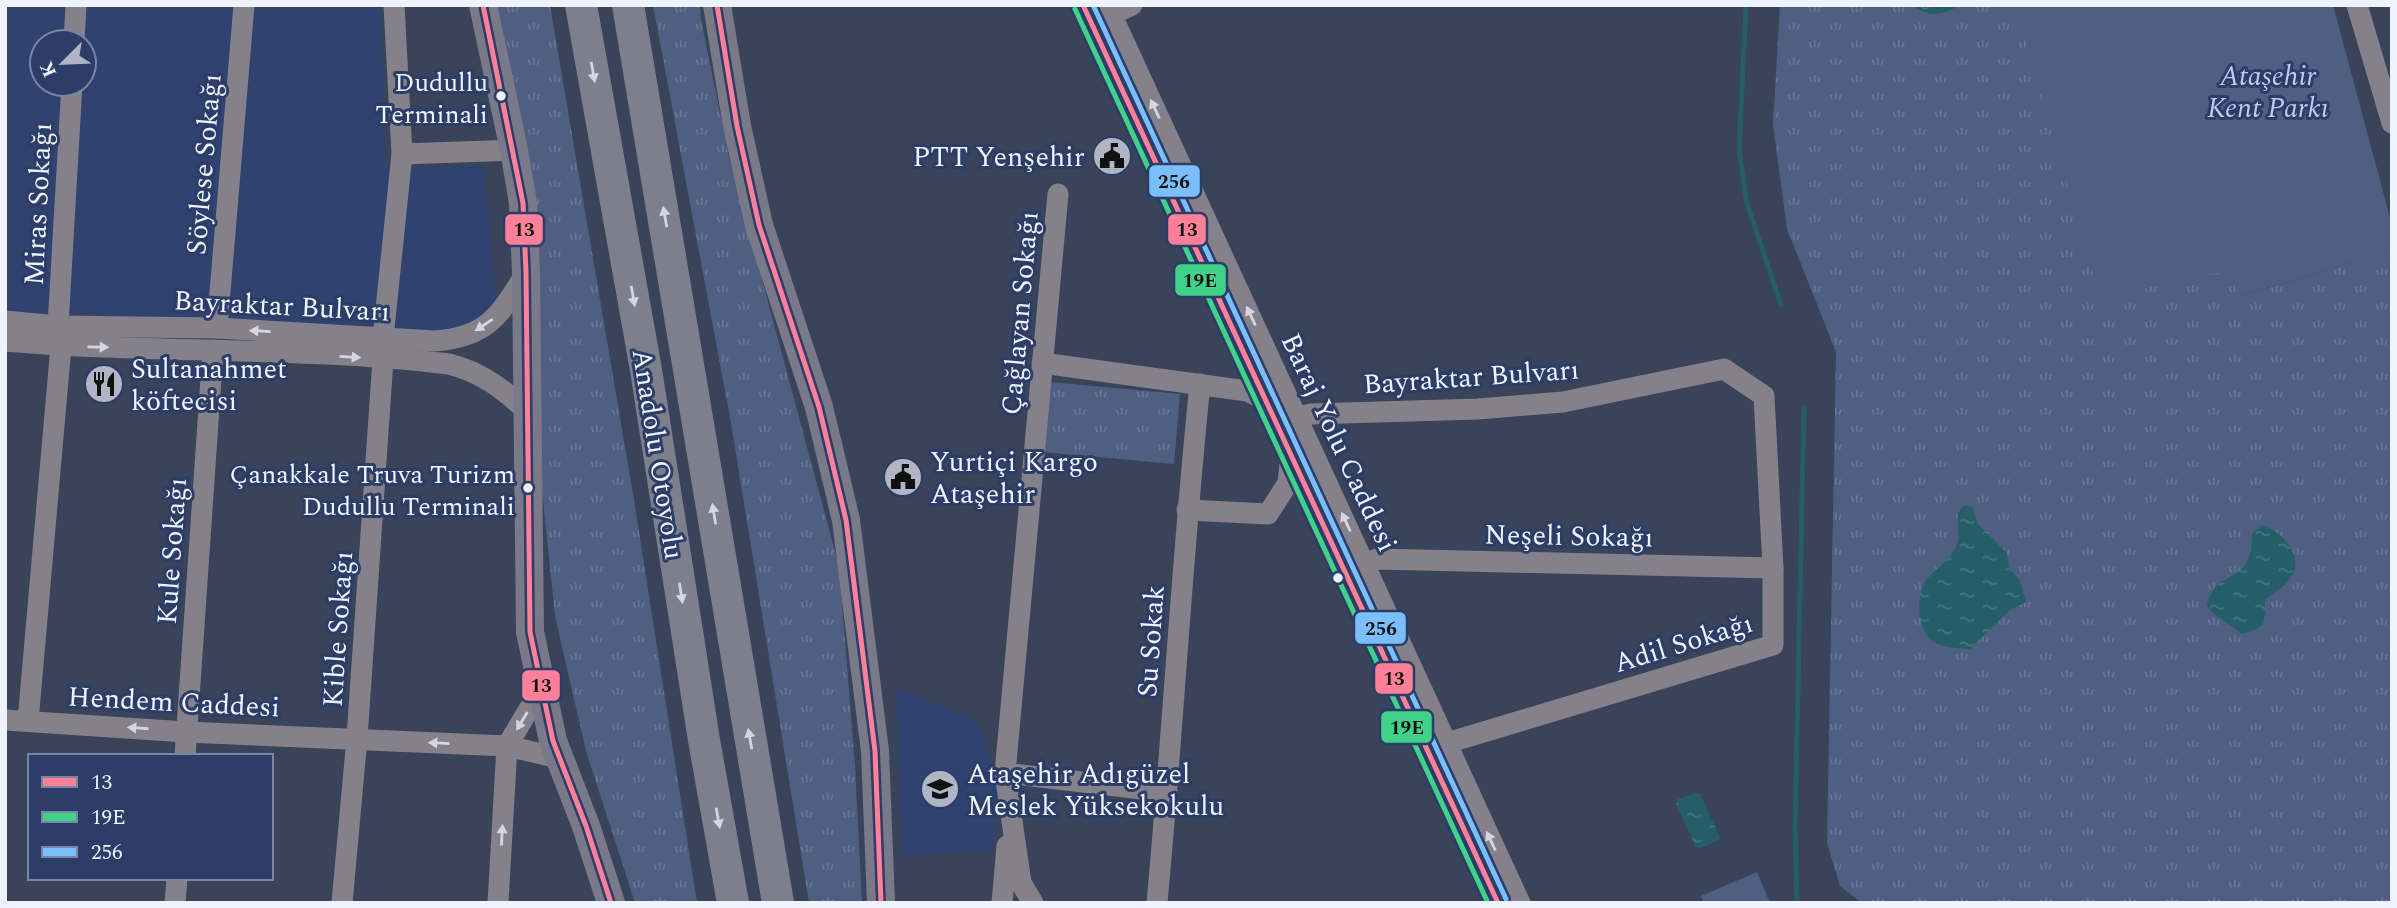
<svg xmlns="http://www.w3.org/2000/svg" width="2397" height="908" font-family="Spectral,serif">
	<defs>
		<pattern id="grass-tufts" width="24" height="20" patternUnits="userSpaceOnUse" patternTransform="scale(1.75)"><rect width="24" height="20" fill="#4f5f82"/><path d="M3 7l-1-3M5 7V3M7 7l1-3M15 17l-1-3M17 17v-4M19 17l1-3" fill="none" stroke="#697695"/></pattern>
		<pattern id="water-ripples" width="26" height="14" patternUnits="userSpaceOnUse" patternTransform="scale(1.75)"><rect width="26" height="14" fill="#265e68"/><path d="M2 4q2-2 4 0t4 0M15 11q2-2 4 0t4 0" fill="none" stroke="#46767f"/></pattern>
	</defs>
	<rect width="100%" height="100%" fill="#39435a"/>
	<g fill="#304270" fill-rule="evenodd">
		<path d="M5,5H381L385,167L483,166L497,301L475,320L442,332L5,311ZM42,42H84V84H42Z"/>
		<path d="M896,688L978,722L998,785L993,850L902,856Z"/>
	</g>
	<g fill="url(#grass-tufts)">
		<path d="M492,5H550L634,500L697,903H635L586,751L555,616Z"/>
		<path d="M653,5H700L701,20L729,157L839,566L855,765L862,903H809L731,423Z"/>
		<path d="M1780,5H2155L2238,297L2392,250V903H1862L1840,886L1827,843L1836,352L1787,229L1773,124Z"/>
		<path d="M1050,382L1180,394L1174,464L1044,452Z"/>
	</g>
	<g fill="#4f5f82">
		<path d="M2015,5H2333L2392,225V250L2238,297L2230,270L2100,298Z"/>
		<path d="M1757,872L1770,903H1704L1701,896Z"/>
	</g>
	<g fill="url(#water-ripples)">
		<path d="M1911,5H1960C1942,16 1929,18 1911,5Z"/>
		<path d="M1964,505L1973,508L1978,524L2007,553L2009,568L2020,580L2026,602L2010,610L1970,649C1958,648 1941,648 1932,641C1918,631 1916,598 1924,584C1933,568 1954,560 1958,540C1959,532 1957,521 1958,513Z"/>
		<path d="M2262,525C2282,531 2305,556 2291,577C2286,586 2273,593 2265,600C2265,625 2266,628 2241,634C2231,623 2215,618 2207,606C2216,565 2252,589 2252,534Z"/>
		<path d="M1695,793L1700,794L1720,837L1719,840L1700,848L1696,847L1676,804L1678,799Z"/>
	</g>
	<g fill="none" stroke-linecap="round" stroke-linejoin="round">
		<g stroke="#265e68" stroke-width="5">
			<path d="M1746,5L1739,149L1747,204L1781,305"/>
			<path d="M1797,903L1795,827L1804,407"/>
		</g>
		<g stroke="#85818a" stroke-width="21">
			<path d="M1083,5L1498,903"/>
			<path d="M1107,5L1520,903"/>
			<path d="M2357,5L2392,123"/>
			<path d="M1100,20L1132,5"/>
			<path d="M74,42L76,5"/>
			<path d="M402,154L514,150"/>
			<path d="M1058,194L1005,773L1167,792"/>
			<path d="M5,321L58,326L217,328L435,341C488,337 500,315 526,273"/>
			<path d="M58,326L72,84"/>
			<path d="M217,328L244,5"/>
			<path d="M383,338L402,154L394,5"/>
			<path d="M5,341C153,354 302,346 449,364C481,372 503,389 527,411"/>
			<path d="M1042,363L1247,391L1298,417L1311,414L1478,409L1563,402L1724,369L1764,396L1773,568V645L1447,743"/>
			<path d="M1187,510L1268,514L1288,483L1291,454"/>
			<path d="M1365,564L1377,559L1773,568"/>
			<path d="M5,720L186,732L507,746L559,758"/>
			<path d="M28,721L61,346"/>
			<path d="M185,756L213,350"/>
			<path d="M1005,773L1021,883L1033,903"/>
			<path d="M175,903L177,878"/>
			<path d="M342,903L357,738L383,359"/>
			<path d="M498,903L507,746L529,709L543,703"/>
			<path d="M1002,903L1007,846"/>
			<path d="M1157,903C1173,730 1182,557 1200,384"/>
		</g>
		<g stroke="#7a7989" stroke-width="28">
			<path d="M483,5L514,150L523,203L526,273L530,632L553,741L586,826L611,903"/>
			<path d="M717,5L737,126L759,225L819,407L846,520L875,751L881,903"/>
		</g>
		<g stroke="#7d7f8d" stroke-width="32">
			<path d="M581,5L646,370L704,740L733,903"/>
			<path d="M628,5L778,903"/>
		</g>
		<defs>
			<g id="bus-1">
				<path d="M483,5L523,203L526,273L530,632L553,741L586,826L611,903"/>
				<path d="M717,5L737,126L759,225L819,407L846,520L875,751L881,903"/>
				<path d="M1083,5L1498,903"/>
			</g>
			<path id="bus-2" d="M1075,9L1488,903"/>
			<path id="bus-3" d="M1093,5L1506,899"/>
		</defs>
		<use href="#bus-1" stroke="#2c3d67" stroke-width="10"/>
		<use href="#bus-2" stroke="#2c3d67" stroke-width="10"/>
		<use href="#bus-3" stroke="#2c3d67" stroke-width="10"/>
		<use href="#bus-1" stroke="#ff8098" stroke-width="5"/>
		<use href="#bus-2" stroke="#40d288" stroke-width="5"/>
		<use href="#bus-3" stroke="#7abffc" stroke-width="5"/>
	</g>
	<defs><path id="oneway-solid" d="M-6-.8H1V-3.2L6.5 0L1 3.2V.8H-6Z" transform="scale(1.75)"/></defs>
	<g fill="#d2d6e2">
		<use href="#oneway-solid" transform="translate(593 72) rotate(80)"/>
		<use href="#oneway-solid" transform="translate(665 217) rotate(-100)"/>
		<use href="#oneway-solid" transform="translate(633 296) rotate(80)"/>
		<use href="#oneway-solid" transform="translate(714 514) rotate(-99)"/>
		<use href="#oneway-solid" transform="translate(681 593) rotate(81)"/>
		<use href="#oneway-solid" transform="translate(750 739) rotate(-100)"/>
		<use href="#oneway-solid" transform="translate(718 818) rotate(80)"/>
	</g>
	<g fill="#d4d6e1">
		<use href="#oneway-solid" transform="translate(1155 109) rotate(-115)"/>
		<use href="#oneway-solid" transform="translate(1251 316) rotate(-115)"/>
		<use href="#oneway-solid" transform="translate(484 325) rotate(146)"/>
		<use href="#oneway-solid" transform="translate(260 331) rotate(-177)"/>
		<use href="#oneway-solid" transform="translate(98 347) rotate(1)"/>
		<use href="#oneway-solid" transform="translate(350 357) rotate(3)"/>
		<use href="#oneway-solid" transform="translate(1346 522) rotate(-115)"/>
		<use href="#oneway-solid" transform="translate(522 721) rotate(121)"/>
		<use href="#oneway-solid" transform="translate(138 728) rotate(-176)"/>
		<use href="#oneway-solid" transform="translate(439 743) rotate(-177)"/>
		<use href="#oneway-solid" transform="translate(502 835) rotate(-87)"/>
		<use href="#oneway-solid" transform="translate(1491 841) rotate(-115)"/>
	</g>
	<defs>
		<symbol id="civic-disc" viewBox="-11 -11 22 22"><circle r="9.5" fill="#afb5c5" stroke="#2c3d67"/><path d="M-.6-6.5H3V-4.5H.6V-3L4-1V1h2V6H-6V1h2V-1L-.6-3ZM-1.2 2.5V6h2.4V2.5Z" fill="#111"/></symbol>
		<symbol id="restaurant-disc" viewBox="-11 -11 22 22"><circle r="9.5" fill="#afb5c5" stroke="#2c3d67"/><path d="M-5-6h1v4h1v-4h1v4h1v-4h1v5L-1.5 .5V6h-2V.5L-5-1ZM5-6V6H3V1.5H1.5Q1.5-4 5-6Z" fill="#111"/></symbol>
		<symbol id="school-disc" viewBox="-11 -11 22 22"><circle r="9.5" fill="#afb5c5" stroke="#2c3d67"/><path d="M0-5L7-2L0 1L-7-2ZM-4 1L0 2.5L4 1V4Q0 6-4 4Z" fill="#111"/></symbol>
	</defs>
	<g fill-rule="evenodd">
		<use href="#civic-disc" x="1090" y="134" width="44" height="44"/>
		<use href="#restaurant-disc" x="82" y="362" width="44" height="44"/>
		<use href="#civic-disc" x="881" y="455" width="44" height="44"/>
		<use href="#school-disc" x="918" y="767" width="44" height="44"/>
	</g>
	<g fill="#eef3fe" stroke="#2c3d67" stroke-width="2.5">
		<circle cx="501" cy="96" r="6"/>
		<circle cx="528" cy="488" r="6"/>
		<circle cx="1338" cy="578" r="6"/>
	</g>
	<g text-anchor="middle" stroke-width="6" stroke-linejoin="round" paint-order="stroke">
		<g font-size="26" fill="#eef3fe" stroke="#2c3d67" text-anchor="end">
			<text x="488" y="91">Dudullu<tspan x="488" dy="32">Terminali</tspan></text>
			<text x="515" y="483">Çanakkale Truva Turizm<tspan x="515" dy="32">Dudullu Terminali</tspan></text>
		</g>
		<g font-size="28" font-style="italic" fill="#bbccf0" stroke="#2c3d67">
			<text x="2268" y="85">Ataşehir<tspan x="2268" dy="32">Kent Parkı</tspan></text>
		</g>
		<g font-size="28" fill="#eef3fe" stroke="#2c3d67" text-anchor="start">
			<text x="1085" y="166" text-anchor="end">PTT Yenşehir</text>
			<text x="131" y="378">Sultanahmet<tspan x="131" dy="32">köftecisi</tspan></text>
			<text x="930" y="471">Yurtiçi Kargo<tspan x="930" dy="32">Ataşehir</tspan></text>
			<text x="967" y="783">Ataşehir Adıgüzel<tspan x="967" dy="32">Meslek Yüksekokulu</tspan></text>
		</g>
		<g font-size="28" fill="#eef3fe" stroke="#2c3d67">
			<text transform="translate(203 164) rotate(-85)" y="10">Söylese Sokağı</text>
			<text transform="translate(37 204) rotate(-87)" y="10">Miras Sokağı</text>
			<text transform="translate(282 305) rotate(3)" y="10">Bayraktar Bulvarı</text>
			<text transform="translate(1019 313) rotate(-85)" y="10">Çağlayan Sokağı</text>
			<text transform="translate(1471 376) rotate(-4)" y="10">Bayraktar Bulvarı</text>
			<text transform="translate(1340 442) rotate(65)" y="10">Baraj Yolu Caddesi</text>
			<text transform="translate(659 454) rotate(81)" y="10">Anadolu Otoyolu</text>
			<text transform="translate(1569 535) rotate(1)" y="10">Neşeli Sokağı</text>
			<text transform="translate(171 551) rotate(-86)" y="10">Kule Sokağı</text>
			<text transform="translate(337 629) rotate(-86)" y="10">Kible Sokağı</text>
			<text transform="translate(1150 641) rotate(-86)" y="10">Su Sokak</text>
			<text transform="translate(1683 642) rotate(-17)" y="10">Adil Sokağı</text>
			<text transform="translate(174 701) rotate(3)" y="10">Hendem Caddesi</text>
		</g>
	</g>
	<g stroke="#2c3d67" stroke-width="2.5">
		<rect x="1148" y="164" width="53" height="34" rx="7" fill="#7abffc"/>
		<rect x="1167" y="213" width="40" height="33" rx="7" fill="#ff8098"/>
		<rect x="504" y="213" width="40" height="33" rx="7" fill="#ff8098"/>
		<rect x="1174" y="263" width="53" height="34" rx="7" fill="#40d288"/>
		<rect x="1354" y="611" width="53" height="34" rx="7" fill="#7abffc"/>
		<rect x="1374" y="662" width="40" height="33" rx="7" fill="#ff8098"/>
		<rect x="521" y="669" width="40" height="33" rx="7" fill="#ff8098"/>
		<rect x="1380" y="710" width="53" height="34" rx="7" fill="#40d288"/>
	</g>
	<g font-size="19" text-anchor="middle" font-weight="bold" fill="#111">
		<text x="1174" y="188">256</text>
		<text x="1187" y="236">13</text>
		<text x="524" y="236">13</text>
		<text x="1200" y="287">19E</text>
		<text x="1381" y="635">256</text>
		<text x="1394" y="685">13</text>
		<text x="541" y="692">13</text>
		<text x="1407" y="734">19E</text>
	</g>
	<rect width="2397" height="908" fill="none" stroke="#eef3fe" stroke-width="14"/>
	<rect x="28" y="754" width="245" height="126" fill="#2c3d67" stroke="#7a86a3" stroke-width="2"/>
	<rect x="42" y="777" width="35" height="10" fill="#ff8098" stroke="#7a86a3" stroke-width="2"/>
	<text x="91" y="789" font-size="21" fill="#eef3fe">13</text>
	<rect x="42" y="812" width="35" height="10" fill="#40d288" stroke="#7a86a3" stroke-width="2"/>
	<text x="91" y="824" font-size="21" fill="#eef3fe">19E</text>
	<rect x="42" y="847" width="35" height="10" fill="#7abffc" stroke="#7a86a3" stroke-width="2"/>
	<text x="91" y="859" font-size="21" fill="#eef3fe">256</text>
	<g transform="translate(63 63) rotate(246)"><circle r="33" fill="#2c3d67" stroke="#7a86a3" stroke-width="2"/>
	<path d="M0-5L12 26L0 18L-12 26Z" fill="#afb5c5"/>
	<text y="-10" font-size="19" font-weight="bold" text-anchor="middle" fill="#eef3fe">K</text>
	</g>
</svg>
